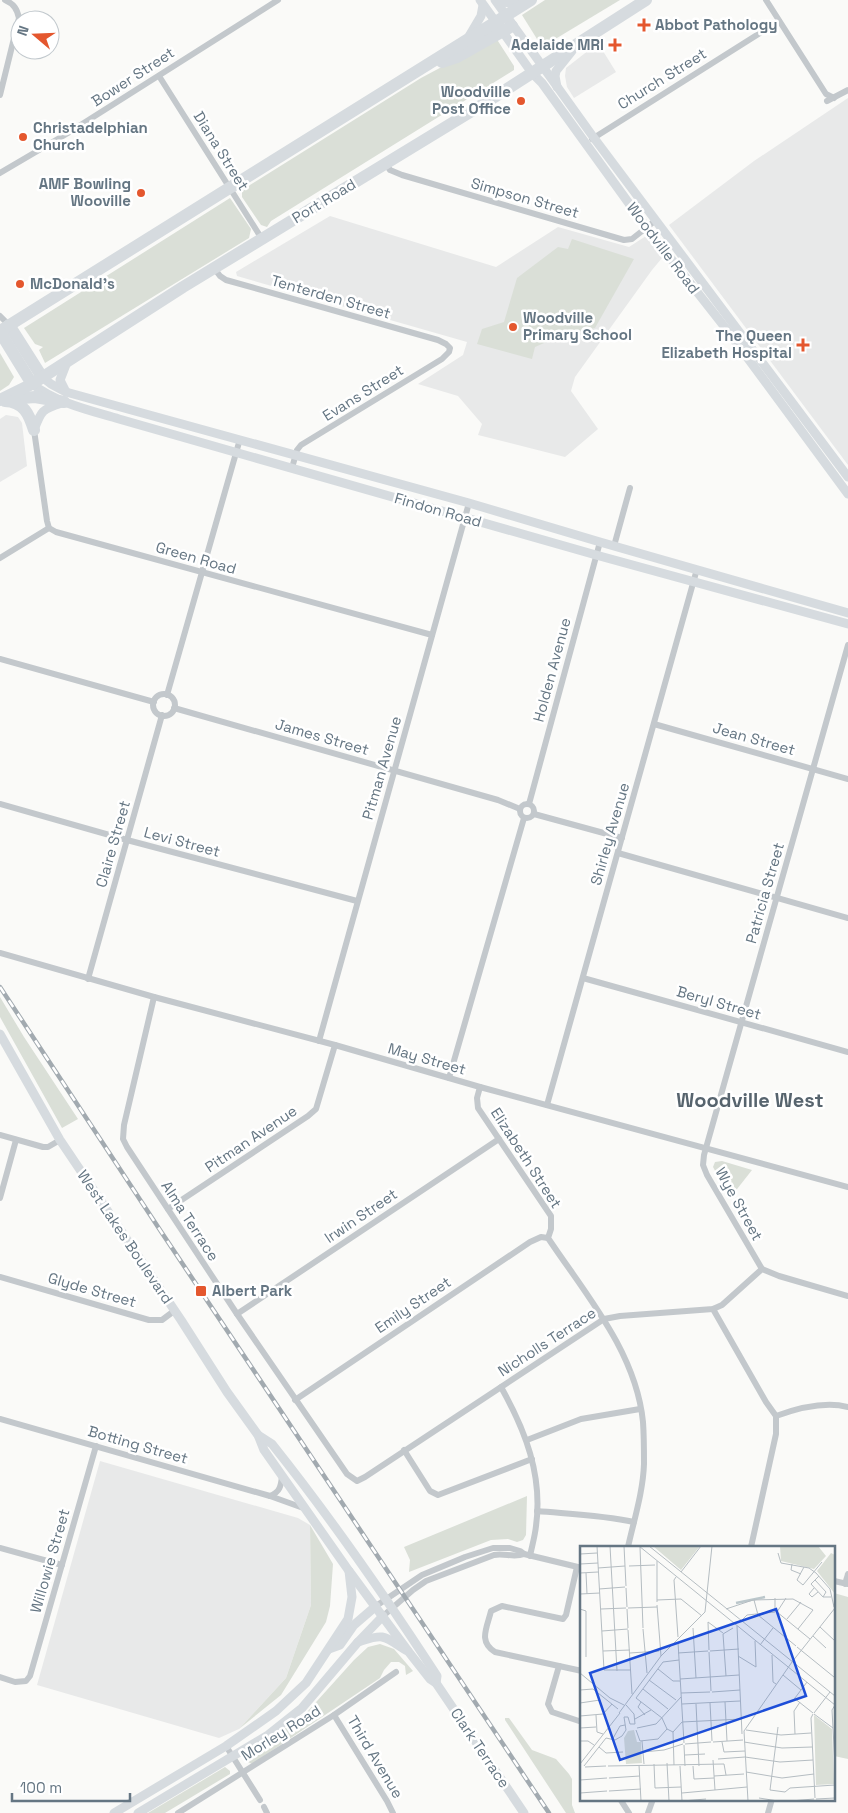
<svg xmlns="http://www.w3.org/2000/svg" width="848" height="1813" font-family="'Space Grotesk',sans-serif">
	<rect width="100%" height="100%" fill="#fafaf8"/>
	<g fill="#e8e9e9">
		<path d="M598,43L616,72L574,98L567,87L565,76L566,68Z"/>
		<path d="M848,98V465L669,225L754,161Z"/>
		<path d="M330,216L496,267L558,227L629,247L646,236L662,258L652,270L575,377L571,391L598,429L565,457L478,435L482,424L458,396L418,384L463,355L467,342L237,276L236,272Z"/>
		<path d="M6,415L18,417L22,423L27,466L0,482V419Z"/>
		<path d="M100,1461L298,1518L310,1525L311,1605L286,1678L239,1729L219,1738L37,1685Z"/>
	</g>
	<g fill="#dadfd7">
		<path d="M545,0H620L542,47L522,15Z"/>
		<path d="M496,38L514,66V70L271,221L267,227L261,225L242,197V192L245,188L421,78Z"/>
		<path d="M230,198L251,229L249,238L45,363L39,350L43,347L35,344L24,328Z"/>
		<path d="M572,239L634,259L595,328L567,333L535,347L532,359L477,344L482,329L504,322L517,278L558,247L568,249Z"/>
		<path d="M0,353L14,377L9,385L0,391Z"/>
		<path d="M0,997L24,1037L78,1119L62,1128L0,1017Z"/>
		<path d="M722,1161L752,1170L730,1198L713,1167L715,1162Z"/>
		<path d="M527,1496L526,1535L523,1540L517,1542L508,1539L491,1540L409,1572L410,1560L404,1547Z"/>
		<path d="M310,1525L333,1564L330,1606L326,1622L281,1695L239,1729L286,1678L311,1605Z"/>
		<path d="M834,1593L848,1597V1759L834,1756Z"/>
		<path d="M380,1644L394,1649L413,1671L406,1675L405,1666L399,1662H391L384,1670L380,1678L252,1764L246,1761L247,1757L308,1711L354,1660L368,1647Z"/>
		<path d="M505,1718H509L532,1750L556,1759L569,1774L572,1779V1805L575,1813H566L505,1720Z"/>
		<path d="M225,1767L230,1771V1774L165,1813H148Z"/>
	</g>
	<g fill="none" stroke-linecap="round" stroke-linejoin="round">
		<g stroke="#c3c8cc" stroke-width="6">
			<path d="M766,0L826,94L834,98"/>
			<path d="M159,76L262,239"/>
			<path d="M0,95L19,18C17,9 14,4 5,0"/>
			<path d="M827,101L848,90"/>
			<path d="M592,139L779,21"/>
			<path d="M386,164L390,170L402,175L624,240L632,239L656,220"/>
			<path d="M0,173L68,133L278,0"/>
			<path d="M214,268L220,276L226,280L438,340L446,344L450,348L449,352L442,359L301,445L297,450L292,468"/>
			<path d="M0,316L9,325"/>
			<path d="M34,430L47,521L49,528L56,532L432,635"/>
			<path d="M614,546L630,488"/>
			<path d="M0,558L49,528"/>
			<path d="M0,659L154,702"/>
			<circle cx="164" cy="705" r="11"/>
			<path d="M167,695L240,439"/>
			<path d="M174,708L498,800L520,809"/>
			<path d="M654,724L848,779"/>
			<circle cx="527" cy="811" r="7"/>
			<path d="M0,804L127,840L357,901"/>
			<path d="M529,804L600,542"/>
			<path d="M534,814L622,838"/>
			<path d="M618,853L848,918"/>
			<path d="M0,953L154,997L335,1045L480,1087L848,1187"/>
			<path d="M583,978L848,1052"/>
			<path d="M88,979L162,715"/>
			<path d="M154,997L124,1125L123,1139L127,1147L237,1314L347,1474L357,1481L365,1477L604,1319L620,1316L713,1309L722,1305L762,1269L779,1276L848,1296"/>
			<path d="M319,1041L469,503"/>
			<path d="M449,1078L524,818"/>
			<path d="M480,1087L477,1098L478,1108L551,1216V1229L548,1238C586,1295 636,1352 643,1422C644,1436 644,1451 644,1464C643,1492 634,1520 628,1547"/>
			<path d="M547,1105L697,569"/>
			<path d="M0,1135L43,1147H48L60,1140"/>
			<path d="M0,1198L16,1140"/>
			<path d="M168,1209L308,1116L316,1109L335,1045"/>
			<path d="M762,1269L707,1175L703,1165L704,1155L848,645"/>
			<path d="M0,1277L149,1320H162L174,1311"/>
			<path d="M713,1309L766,1402L776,1416V1434L751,1547"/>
			<path d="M237,1314L499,1139"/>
			<path d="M501,1387C525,1430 543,1475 536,1526C535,1536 532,1546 530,1556"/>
			<path d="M295,1400L530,1242L541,1237L548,1238"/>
			<path d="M776,1416C798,1408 825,1401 848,1407"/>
			<path d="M0,1419L270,1496L306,1509"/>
			<path d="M527,1440L581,1419L640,1409"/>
			<path d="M404,1450L430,1491L438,1495L532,1459"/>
			<path d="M270,1496C280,1492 281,1486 282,1476"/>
			<path d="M537,1511C570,1514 602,1515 634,1522"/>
			<path d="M0,1548L62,1565"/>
			<path d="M577,1567L566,1615L563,1619L502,1606L491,1611C487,1628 478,1641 495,1652L582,1671"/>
			<path d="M834,1581L848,1584"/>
			<path d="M845,1584L848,1574"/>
			<path d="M376,1606L422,1575L465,1557L493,1548H510L520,1551L524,1554L582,1568"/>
			<path d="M383,1616L413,1590L426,1581L494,1555C505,1553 514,1558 524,1554"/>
			<path d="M559,1666L548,1704L552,1712L582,1722"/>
			<path d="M0,1677L15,1682L26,1681L30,1676L96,1446"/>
			<path d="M334,1715L387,1801L393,1813"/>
			<path d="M226,1746L260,1800"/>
			<path d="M620,1799L629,1813"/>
			<path d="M264,1807L267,1813"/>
			<path d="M178,1813L334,1715L396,1672"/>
			<path d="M648,1813L653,1799"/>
			<path d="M768,1813L772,1799"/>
		</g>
		<g stroke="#d6dbdf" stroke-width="9">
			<path d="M480,0L532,73L542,83L646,227L727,330L848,494"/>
			<path d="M495,0L594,138L848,477"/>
			<path d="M468,38L481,16L483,5"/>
			<path d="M557,87L555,76L556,71L572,51"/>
			<path d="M42,377L51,384L66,392L469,503L600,542L848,613"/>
			<path d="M32,384C57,403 89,410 119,419L596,555L848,624"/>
			<path d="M66,392L60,380L67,362"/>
			<path d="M34,430C41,411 42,409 62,403"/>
			<path d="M0,1034L60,1140L181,1320L227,1392L258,1435L264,1450L349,1571L408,1651L430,1679L436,1683L524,1813"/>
			<path d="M258,1435L272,1444C331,1518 385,1596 437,1676L436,1683"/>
			<path d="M358,1642C365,1640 375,1636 382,1637C392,1639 399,1647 408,1651"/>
			<path d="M329,1649L340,1645L354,1625L376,1606"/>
			<path d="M114,1813L226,1746L276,1711L306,1683L348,1619L352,1597L349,1571"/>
			<path d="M138,1813L268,1735L302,1708L358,1642L383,1616"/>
		</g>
		<g stroke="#d6dbdf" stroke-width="12">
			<path d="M501,0L524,4"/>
			<path d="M442,62L457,57L512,26"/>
			<path d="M9,325L42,377"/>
			<path d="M0,331L531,0"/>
			<path d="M0,332L32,384"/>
			<path d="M10,399L35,397L64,402"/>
			<path d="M0,400L32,384L183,287L485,103L646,0"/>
			<path d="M5,401C24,402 29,414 34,430"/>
		</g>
		<defs>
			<path id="rail" d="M0,987L162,1233L549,1813"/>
		</defs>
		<use href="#rail" stroke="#a2aab0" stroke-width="4.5"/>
		<use href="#rail" stroke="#fff" stroke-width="2.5" stroke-dasharray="8" stroke-linecap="butt"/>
	</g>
	<g fill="#e4572e" stroke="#fff" stroke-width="2">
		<path d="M641.5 17.5h5v5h5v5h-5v5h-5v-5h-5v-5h5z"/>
		<path d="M612.5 37.5h5v5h5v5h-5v5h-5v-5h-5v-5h5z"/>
		<circle cx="521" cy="101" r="5"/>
		<circle cx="23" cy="137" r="5"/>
		<circle cx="141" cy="193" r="5"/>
		<circle cx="20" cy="284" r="5"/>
		<circle cx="513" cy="327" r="5"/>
		<path d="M800.5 337.5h5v5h5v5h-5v5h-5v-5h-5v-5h5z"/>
		<rect x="195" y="1285" width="12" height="12" rx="2.5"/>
	</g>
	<g text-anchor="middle" stroke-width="5" stroke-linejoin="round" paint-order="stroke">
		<g font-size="15" font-weight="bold" fill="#657683" stroke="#fff" text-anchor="start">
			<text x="655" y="30">Abbot Pathology</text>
			<text x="604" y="50" text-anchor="end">Adelaide MRI</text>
			<text x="511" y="97" text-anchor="end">Woodville<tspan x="511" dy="17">Post Office</tspan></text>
			<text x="33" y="133">Christadelphian<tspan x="33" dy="17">Church</tspan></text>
			<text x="131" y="189" text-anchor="end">AMF Bowling<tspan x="131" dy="17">Wooville</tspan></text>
			<text x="30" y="289">McDonald's</text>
			<text x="523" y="323">Woodville<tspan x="523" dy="17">Primary School</tspan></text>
			<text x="792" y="341" text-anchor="end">The Queen<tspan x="792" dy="17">Elizabeth Hospital</tspan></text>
			<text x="212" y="1296">Albert Park</text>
		</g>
		<g font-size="15" fill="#657683" stroke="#fff">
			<text transform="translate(133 77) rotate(-33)" y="5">Bower Street</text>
			<text transform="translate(662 79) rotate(-32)" y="5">Church Street</text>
			<text transform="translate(221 151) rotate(58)" y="5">Diana Street</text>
			<text transform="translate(525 198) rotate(16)" y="5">Simpson Street</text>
			<text transform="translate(324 201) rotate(-31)" y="5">Port Road</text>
			<text transform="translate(663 248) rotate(53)" y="5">Woodville Road</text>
			<text transform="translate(331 297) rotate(16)" y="5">Tenterden Street</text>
			<text transform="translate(363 393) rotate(-32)" y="5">Evans Street</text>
			<text transform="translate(438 510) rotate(16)" y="5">Findon Road</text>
			<text transform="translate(196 558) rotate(16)" y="5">Green Road</text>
			<text transform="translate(552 670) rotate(-75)" y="5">Holden Avenue</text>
			<text transform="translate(322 737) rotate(16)" y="5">James Street</text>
			<text transform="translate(754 739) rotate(16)" y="5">Jean Street</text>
			<text transform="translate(382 768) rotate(-74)" y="5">Pitman Avenue</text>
			<text transform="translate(610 834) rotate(-74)" y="5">Shirley Avenue</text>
			<text transform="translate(182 842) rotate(15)" y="5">Levi Street</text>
			<text transform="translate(113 844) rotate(-74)" y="5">Claire Street</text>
			<text transform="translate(765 893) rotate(-74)" y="5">Patricia Street</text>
			<text transform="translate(719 1003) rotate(16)" y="5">Beryl Street</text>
			<text transform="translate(427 1059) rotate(16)" y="5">May Street</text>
			<text transform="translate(251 1139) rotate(-34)" y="5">Pitman Avenue</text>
			<text transform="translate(526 1158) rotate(57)" y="5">Elizabeth Street</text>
			<text transform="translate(739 1204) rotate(61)" y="5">Wye Street</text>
			<text transform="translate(361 1216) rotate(-34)" y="5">Irwin Street</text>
			<text transform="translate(190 1221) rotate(57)" y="5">Alma Terrace</text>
			<text transform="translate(125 1237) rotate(56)" y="5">West Lakes Boulevard</text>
			<text transform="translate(92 1290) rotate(16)" y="5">Glyde Street</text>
			<text transform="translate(413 1305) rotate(-34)" y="5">Emily Street</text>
			<text transform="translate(547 1342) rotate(-33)" y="5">Nicholls Terrace</text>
			<text transform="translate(138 1445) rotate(16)" y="5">Botting Street</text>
			<text transform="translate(50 1561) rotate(-74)" y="5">Willowie Street</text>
			<text transform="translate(281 1733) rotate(-32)" y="5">Morley Road</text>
			<text transform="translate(480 1748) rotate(56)" y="5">Clark Terrace</text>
			<text transform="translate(375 1757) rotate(59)" y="5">Third Avenue</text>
		</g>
		<g font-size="20" font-weight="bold" fill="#57646e" stroke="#fff">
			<text x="750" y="1107">Woodville West</text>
		</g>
	</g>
	<g transform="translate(580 1546)">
		<rect width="255" height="255" fill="#fafaf8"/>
		<path d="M73,0H120L101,24ZM200,0H238L246,10L234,23L201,15ZM251,7L255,9V48L237,25ZM234,169L252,183L254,238L236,239ZM48,185L54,184L57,196H61L62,217L46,218L44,192Z" fill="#dadfd7"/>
		<path fill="none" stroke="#bbc7cb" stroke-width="2.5" d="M156,57L185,51"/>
		<path fill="none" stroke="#b5bdc2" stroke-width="1" d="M17,0L24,124H51M30,0L37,125M44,0L46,40M59,0L255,159M69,0L255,150M60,1L63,82M198,7L201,17L229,22L236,27L250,43L254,61M0,8L17,7M77,15V56M0,18L18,17M212,18L211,24L221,28M49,20L75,19M224,21L217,34L223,39L242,16M18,22L45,20M101,26L121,0M0,27L18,26M6,27L7,48M239,30L231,38L243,51H251M96,31L94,34L98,91M235,34L246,46L243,51M46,42L47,61M234,42L229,48L232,51L238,46M19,43L45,41M0,48L20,47M206,52L197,66L230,93M77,54L101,53L122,70M174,54L178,69L216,100M77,59L81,110M48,62L77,61M0,63L6,65V111M21,63L46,62M47,63L48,82M146,63L173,54L213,53L233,64L218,83M207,73L221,56M162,74L167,69L195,66V52M128,76L129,104M128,76L143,87M157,80L162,188M240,81L255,95M113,82L116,132M63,83L67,127M48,84L52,148M22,85L48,83M233,90L246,102M175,95L176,121M98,96L104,197M180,99L193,82M217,101L254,131M23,105L50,104M130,105L159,103M129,106L131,145M50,107L79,105M98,107L128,105M192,109L193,136L196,138M158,110L176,121M78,123L93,135H100M0,127L30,152L44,159M203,129L221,144M146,130L143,88L153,82M100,133L159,129M69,134L96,154M63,143L88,163M0,144L13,143L38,163M132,146L160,144M101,147L130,146M214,152L233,167M215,152L227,136M61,156L58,161L65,169M145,156L147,195M0,157L20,154M130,157L132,195M102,158L160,155M116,158L119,220M46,159L54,168L55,178M255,159L252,164L255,219M39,167L81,110L125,66L132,0M234,167L250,146M233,168L231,172L235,252M234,168L253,182M16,169L17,186L23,188M0,170L23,168L32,158M55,173L71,164M198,181L190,244L205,246L210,242L255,239M0,182L16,181M57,182L76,178L101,151M56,184L60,195L78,193L87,183M166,184L201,189L231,187M93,186L102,176L162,173M215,188L214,165L220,156M32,194L40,180L45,179M0,195H8L14,199M62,195L64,218M133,196L163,194M142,196L144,206L165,205M164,196L202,202L232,201M105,198L131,196M104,199L105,220M19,201L26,207L43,206M63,206L84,204L103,198M105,209L125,208M138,213L165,211L200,216L233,214M133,214L135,244M87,217L89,255M0,218L40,167M74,218L75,242L101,241M59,219L61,255M94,219L93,186L87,183L82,172L56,152L83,116L99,114M4,220L26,192L35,194L42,190L46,184L44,171H48L50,178H55M28,220L144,218L146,229M100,220L102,255M113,220L114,233L134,232M5,221L26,220M166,226L202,232L234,228M134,230L164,228M29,232L60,230M0,234L27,232M29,245L61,243M0,247L27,245M102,247L167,241M179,252L198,255M236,253L255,252M102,255L126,253M168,255L164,185L212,116L255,62M211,255L234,253"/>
		<path fill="#1d4ed8" fill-opacity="0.15" stroke="#1d4ed8" stroke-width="2.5" d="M196,63L226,150L40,214L10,127Z"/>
		<rect width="255" height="255" fill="none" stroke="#657683" stroke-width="2.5"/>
	</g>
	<g transform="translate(35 35) rotate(289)"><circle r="24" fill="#ffffff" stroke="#c1c8cd"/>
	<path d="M0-4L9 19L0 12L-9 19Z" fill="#e4572e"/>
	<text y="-8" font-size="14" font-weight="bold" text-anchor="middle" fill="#657683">N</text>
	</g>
	<path d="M12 1793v8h118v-8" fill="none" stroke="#657683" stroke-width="2.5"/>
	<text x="20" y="1793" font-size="15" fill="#657683" stroke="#ffffff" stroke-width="4" paint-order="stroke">100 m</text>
</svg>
